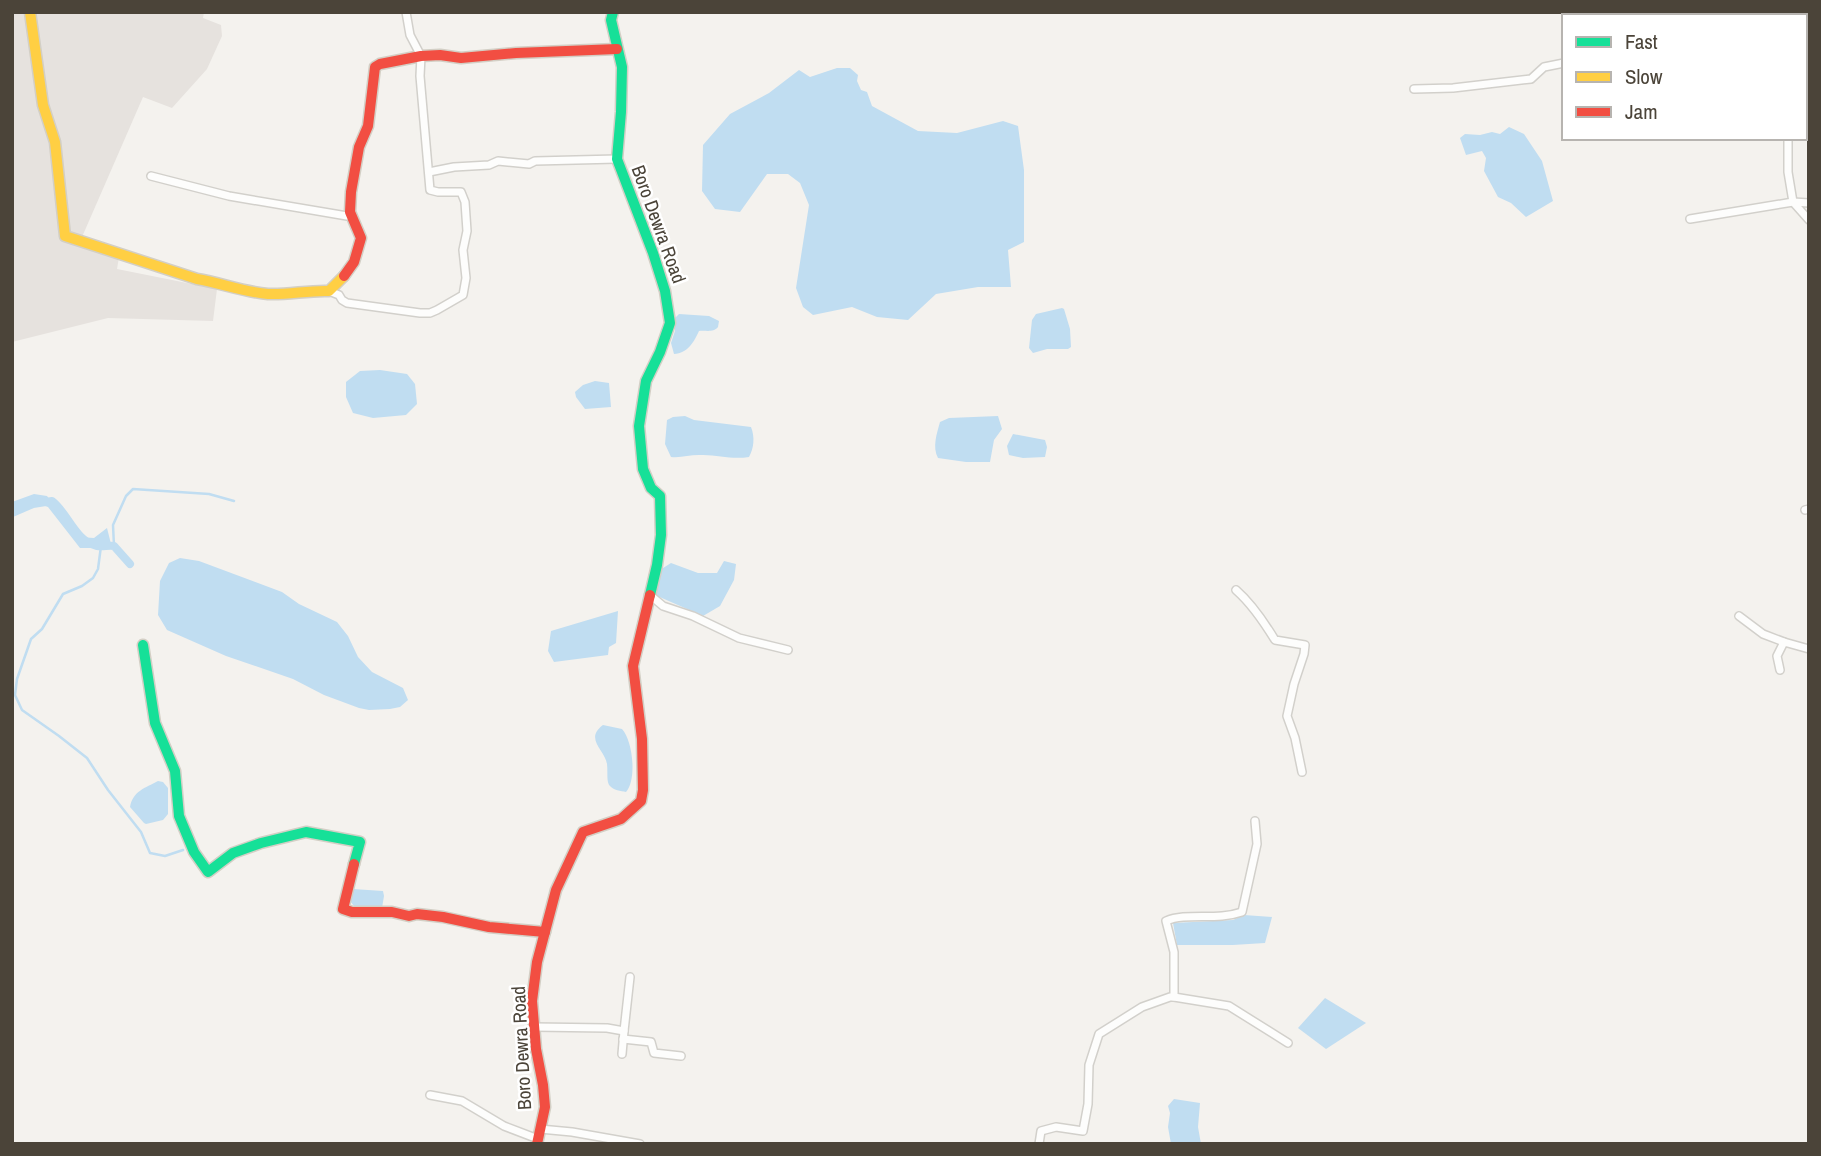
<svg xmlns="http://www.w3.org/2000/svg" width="1821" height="1156" font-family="'Archivo Narrow',sans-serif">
	<rect width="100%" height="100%" fill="#f4f2ee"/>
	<path fill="#e6e2de" d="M12,12H204L203,18L221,25L222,36L207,69L172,108L143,97L82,237L120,251L117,269L217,289L213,321L108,318L12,342Z"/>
	<g fill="#c0ddf1">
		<path d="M837,68H850L858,75L857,81L861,90L867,92L872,106L918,131L957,133L1003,121L1018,126L1024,170V242L1008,250L1011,287H978L936,294L908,320L877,317L852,307L813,315L803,307L796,288L809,205L800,183L788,174H767L740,212L715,209L702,191L703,145L730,114L769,93L799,70L810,77Z"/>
		<path d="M1509,127L1524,134L1542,161L1553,201L1526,217L1511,203L1498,197L1484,171L1486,158L1482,151L1466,155L1460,138L1465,134L1480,135L1492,132L1500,134Z"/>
		<path d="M1062,308L1064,309L1070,329L1071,347L1068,349H1047L1033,353L1029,348L1032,320L1036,314Z"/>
		<path d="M679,314L709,316L719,321L718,327C713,333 706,330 699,331C694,342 688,353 674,354L671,343L675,331V318Z"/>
		<path d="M380,370L407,374L415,384L417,404L406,415L373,418L353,413L346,397V382L360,371Z"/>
		<path d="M595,381L609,383L611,407L585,409L576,397L575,392L583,385Z"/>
		<path d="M685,416L694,420L751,427C755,437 754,448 749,457C730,460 717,454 699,455C689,455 681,458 671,457L665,444L667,420L673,417Z"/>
		<path d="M998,416L1002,429L994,440L990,462H966L938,458C932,447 937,433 940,422L949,418Z"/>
		<path d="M1013,434L1045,440L1047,447L1045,457L1023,458L1009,455L1007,446Z"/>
		<path d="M34,494L47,496L79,537L94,538L107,528L112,548H80L48,507L36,503L12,511V502Z"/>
		<path d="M180,558L199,561L282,592L299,604L337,622L348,636L358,657L372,672L403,688L408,700L400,707L390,709L369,710L359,708L324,695L293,679L226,656L167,630L158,615L160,581L169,563Z"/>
		<path d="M724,561L736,564L734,580L720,606L703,616L655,595L660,570L671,563L698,573H717Z"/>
		<path d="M618,611L616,643L609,647L608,655L554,662L548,651L551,631Z"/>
		<path d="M603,725L622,729C633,741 637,780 626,792C621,791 613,790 610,786C606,782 608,771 607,764C605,750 584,739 603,725Z"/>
		<path d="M158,781L163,782L168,788V814L163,820L146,824L144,823L130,807C133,791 145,788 158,781Z"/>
		<path d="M353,889L383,891L384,896L382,908L374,910L354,906L350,901Z"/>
		<path d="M1244,915L1272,917L1265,943L1233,945H1177L1173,923L1233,920Z"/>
		<path d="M1325,998L1366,1023L1326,1049L1298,1028Z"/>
		<path d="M1174,1099L1200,1103L1198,1127L1201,1144H1171L1168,1127L1170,1113L1168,1106Z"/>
	</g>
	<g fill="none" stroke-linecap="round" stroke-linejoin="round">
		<g stroke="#c0ddf1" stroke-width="2.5">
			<path d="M101,546L98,569L93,578L82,586L63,594L42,629L31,639L17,679L15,695L22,710L59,736L87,758L108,790L141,832L150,853L165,856L183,850"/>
			<path d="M114,546L113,525L126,496L133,489L209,494L234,501"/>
		</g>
		<path stroke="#c0ddf1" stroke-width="8" d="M12,513L33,504L52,501C68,513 75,541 97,546C103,547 109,545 114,546L130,564"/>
		<defs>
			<g id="street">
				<path d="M1643,12V16"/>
				<path d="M1696,12V16"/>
				<path d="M1600,16L1602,12"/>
				<path d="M1747,16V12"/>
				<path d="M1805,25L1809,22"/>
				<path d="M1414,89L1453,88L1531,79L1544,67L1564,63"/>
				<path d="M1788,138V172L1793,202L1809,220"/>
				<path d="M429,172L454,167L489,165L498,161L529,164L535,161L617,159"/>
				<path d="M151,176L229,196L347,216L350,212"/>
				<path d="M1690,219L1793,202L1809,203"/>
				<path d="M329,291L339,295L342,300L347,303L420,313H430L437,310L463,295L466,278L463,250L467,231L465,202L461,192H438L430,190L420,76L421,56L410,35L406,12"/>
				<path d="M1805,510L1809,509"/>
				<path d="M1236,590C1252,604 1264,622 1275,640L1305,645L1304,654L1294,684L1287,716L1295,738L1302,772"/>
				<path d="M650,595L663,606L693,616L739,638L788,650"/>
				<path d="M1739,616L1763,634L1784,642"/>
				<path d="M1780,670L1777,656L1784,642L1809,649"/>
				<path d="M1174,997V952L1166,921C1187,912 1216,921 1242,912L1257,844L1255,821"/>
				<path d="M534,1027L607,1028L624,1031L622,1054"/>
				<path d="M624,1031L630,977"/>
				<path d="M623,1039L651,1042L654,1053L681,1056"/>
				<path d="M430,1095L462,1101L504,1126L538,1139"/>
				<path d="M540,1129L572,1132L640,1144"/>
				<path d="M1039,1144L1041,1131L1056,1127L1083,1131L1088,1104L1089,1065L1099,1034L1142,1007L1170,997H1174L1229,1006L1288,1043"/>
			</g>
			<g id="fast">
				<path d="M613,12L611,20L622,67L621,112L617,159L653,253L665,291L670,323L660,352L646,381L639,426L643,469L651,488L660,496L661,535L657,565L650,595"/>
				<path d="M143,645L155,723L175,771L179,816L194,852L208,872L233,853L261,843L306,832L360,842L354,864"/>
			</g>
			<path id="slow" d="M30,12L43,105L55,142L65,236L197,279C221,283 244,292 268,294C288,295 309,290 329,291L344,276"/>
			<g id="jam">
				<path d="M344,276L354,262L361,238L350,212L351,192L359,147L368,126L375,67L380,64L421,56L440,55L461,58L516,53L617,49"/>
				<path d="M354,864L343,909L352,912H392L409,916L417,914L443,917L489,927L545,932"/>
				<path d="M537,1144L545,1107L543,1085L536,1049L532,1001L537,962L556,890L583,832L621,819L641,801L643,790L642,739L633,666L650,595"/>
			</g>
		</defs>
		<use href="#street" stroke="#d2d0cb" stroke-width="10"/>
		<use href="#fast" stroke="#d3cfc5" stroke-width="13"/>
		<use href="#slow" stroke="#d3cfc5" stroke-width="13"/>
		<use href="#jam" stroke="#d3cfc5" stroke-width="13"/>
		<use href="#street" stroke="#fdfdfc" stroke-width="7"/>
		<use href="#fast" stroke="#16e098" stroke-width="10"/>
		<use href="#slow" stroke="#ffcf43" stroke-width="10"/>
		<use href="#jam" stroke="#f24e42" stroke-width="10"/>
	</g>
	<g text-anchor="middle" stroke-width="5" stroke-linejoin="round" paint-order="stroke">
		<g font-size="19" fill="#4b4439" stroke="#fff">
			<text transform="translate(659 224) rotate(70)" y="7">Boro Dewra Road</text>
			<text transform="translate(521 1048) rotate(-93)" y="7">Boro Dewra Road</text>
		</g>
	</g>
	<rect width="1821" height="1156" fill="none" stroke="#4b4439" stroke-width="28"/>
	<rect x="1562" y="14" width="245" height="126" fill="#ffffff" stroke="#b7b4b0" stroke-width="2"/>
	<rect x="1576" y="37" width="35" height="10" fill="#16e098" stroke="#b7b4b0" stroke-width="2"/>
	<text x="1625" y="49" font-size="21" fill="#4b4439">Fast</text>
	<rect x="1576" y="72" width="35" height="10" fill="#ffcf43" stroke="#b7b4b0" stroke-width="2"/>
	<text x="1625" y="84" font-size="21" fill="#4b4439">Slow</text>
	<rect x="1576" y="107" width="35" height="10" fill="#f24e42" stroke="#b7b4b0" stroke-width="2"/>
	<text x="1625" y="119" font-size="21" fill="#4b4439">Jam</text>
</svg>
